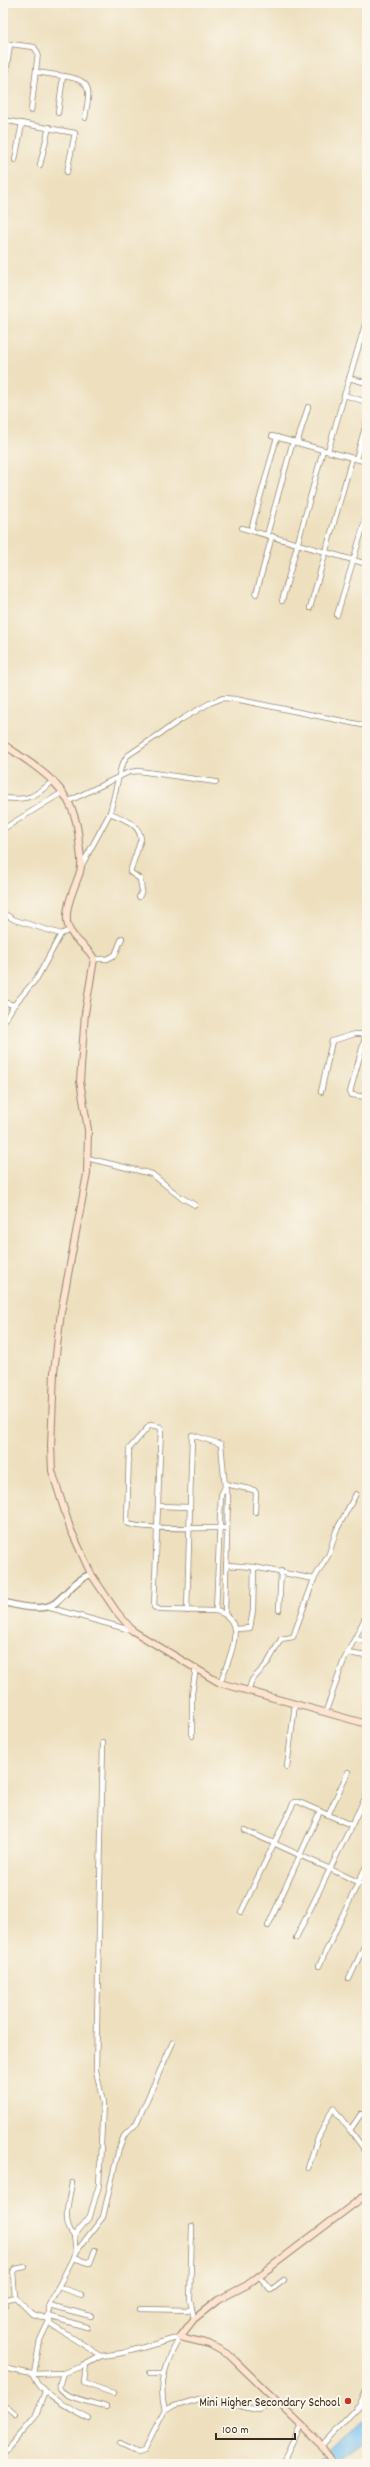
<svg xmlns="http://www.w3.org/2000/svg" width="370" height="2467" font-family="Dekko,sans-serif">
	<rect width="100%" height="100%" fill="#fbf7ec"/>
	<filter id="ink" filterUnits="userSpaceOnUse"><feTurbulence type="fractalNoise" baseFrequency=".025" numOctaves="2"/><feDisplacementMap in="SourceGraphic" scale="8" xChannelSelector="R" yChannelSelector="G"/><feConvolveMatrix kernelMatrix="1 2 1 2 8 2 1 2 1" color-interpolation-filters="sRGB"/></filter>
	<filter id="wash" filterUnits="userSpaceOnUse"><feTurbulence type="fractalNoise" baseFrequency=".012" numOctaves="4" result="noise"/><feDisplacementMap in="SourceGraphic" scale="16" xChannelSelector="R" yChannelSelector="G"/><feGaussianBlur stdDeviation="0.9" result="paint"/><feColorMatrix in="noise" values="0 0 0 0 0 0 0 0 0 0 0 0 0 0 0 0 0 1.4 0 .05"/><feComposite in="paint" operator="in"/></filter>
	<g filter="url(#wash)">
		<rect width="100%" height="100%" fill="#eee0bf"/>
		<path fill="#77c0ef" stroke="#597586" d="M367,2418V2438C357,2449 343,2453 333,2464H315Z"/>
	</g>
	<g filter="url(#ink)">
		<g fill="none" stroke-linecap="round" stroke-linejoin="round">
			<defs>
				<g id="minor">
					<path d="M3,44H10L3,96"/>
					<path d="M10,44L34,47L38,53L31,111"/>
					<path d="M36,72L63,76L58,113"/>
					<path d="M63,76C95,80 89,92 85,118"/>
					<path d="M3,120L75,133L67,172"/>
					<path d="M15,160L22,123"/>
					<path d="M40,165L49,127"/>
					<path d="M349,378L367,383"/>
					<path d="M344,395L367,402"/>
					<path d="M272,436L367,462"/>
					<path d="M297,443L308,407"/>
					<path d="M328,451L366,321"/>
					<path d="M356,459L367,420"/>
					<path d="M242,528L367,564"/>
					<path d="M251,530L277,437"/>
					<path d="M267,535L293,441"/>
					<path d="M256,594L272,536"/>
					<path d="M282,601L323,450"/>
					<path d="M310,608L352,458"/>
					<path d="M337,615L367,514"/>
					<path d="M365,623L367,617"/>
					<path d="M3,798C28,801 35,797 54,780"/>
					<path d="M69,801L129,772L139,771L216,782"/>
					<path d="M110,813C123,819 139,823 141,839L130,872L140,879L142,891L139,897"/>
					<path d="M3,829L63,792"/>
					<path d="M82,865L110,813L121,767L127,756L182,719L210,703L223,698L235,699L367,726"/>
					<path d="M3,913L15,920L61,934"/>
					<path d="M94,959H107L115,955L122,938"/>
					<path d="M3,1002L14,1005L37,978L61,934L70,930"/>
					<path d="M3,1023L14,1005"/>
					<path d="M366,1034L350,1092L352,1095L367,1097"/>
					<path d="M321,1092L332,1041L355,1034H364"/>
					<path d="M87,1158L152,1174L179,1196L195,1205"/>
					<path d="M225,1484L254,1490L256,1493L255,1512"/>
					<path d="M158,1506L189,1507"/>
					<path d="M226,1565L254,1567"/>
					<path d="M47,1607L134,1631"/>
					<path d="M279,1610L281,1571"/>
					<path d="M187,1611L192,1435L221,1444L225,1487"/>
					<path d="M216,1611L221,1495L225,1487L228,1496L225,1613"/>
					<path d="M235,1629L250,1628L253,1610L254,1567L314,1579L329,1554L336,1531L356,1494"/>
					<path d="M355,1639L367,1641"/>
					<path d="M347,1653L367,1656"/>
					<path d="M220,1683C227,1662 251,1619 216,1611L160,1610L154,1607L161,1427L150,1425L129,1449L127,1523C137,1530 204,1528 220,1528H227"/>
					<path d="M248,1692L252,1680L267,1664L281,1639L293,1637L314,1579"/>
					<path d="M366,1694L367,1691"/>
					<path d="M326,1711L344,1660L367,1614"/>
					<path d="M192,1736V1694L196,1667"/>
					<path d="M287,1767L295,1704"/>
					<path d="M328,1815L348,1772"/>
					<path d="M245,1830L367,1886"/>
					<path d="M241,1912L294,1802H299L351,1825"/>
					<path d="M268,1926L320,1811"/>
					<path d="M296,1938L367,1794"/>
					<path d="M319,1966L367,1864"/>
					<path d="M349,1979L367,1940"/>
					<path d="M361,2114L350,2130L367,2153"/>
					<path d="M308,2168L317,2140L333,2108L350,2130"/>
					<path d="M72,2183C69,2202 61,2221 74,2236"/>
					<path d="M192,2226L190,2300L194,2319"/>
					<path d="M76,2252L74,2236L90,2216L99,2185L103,2103L96,2070L103,1743"/>
					<path d="M73,2258L90,2263L95,2250"/>
					<path d="M259,2276L271,2290L284,2280"/>
					<path d="M58,2287L82,2295"/>
					<path d="M3,2292L5,2299"/>
					<path d="M15,2297L13,2272L15,2269L25,2267"/>
					<path d="M3,2300L15,2297L32,2314L49,2319"/>
					<path d="M3,2300L5,2306L3,2313"/>
					<path d="M49,2305L91,2316"/>
					<path d="M140,2309L192,2310"/>
					<path d="M48,2316L87,2327"/>
					<path d="M101,2356L52,2325L49,2319V2305L76,2252L103,2217L119,2148L124,2136L136,2124L173,2042"/>
					<path d="M86,2364L84,2383L113,2393"/>
					<path d="M3,2368L32,2374L63,2373L81,2367L101,2356L123,2353L180,2337"/>
					<path d="M63,2373C62,2377 58,2386 60,2389C65,2398 96,2403 106,2407"/>
					<path d="M150,2373H165"/>
					<path d="M32,2374C43,2397 68,2407 89,2419"/>
					<path d="M34,2374L40,2340L49,2321"/>
					<path d="M3,2404L15,2414"/>
					<path d="M165,2409C157,2385 168,2357 180,2337"/>
					<path d="M120,2443L138,2452L144,2450L165,2409L199,2399L259,2410L276,2401"/>
					<path d="M321,2446L359,2406L367,2389"/>
					<path d="M3,2454L35,2417L45,2392"/>
					<path d="M282,2464L301,2425"/>
				</g>
				<path id="tertiary" d="M3,1602C17,1606 43,1612 55,1603C69,1592 73,1581 91,1574"/>
				<g id="secondary">
					<path d="M3,744C43,772 76,788 79,842C80,853 83,862 80,872C75,887 63,910 68,926C72,940 88,946 94,959L85,1013L80,1081L88,1130L87,1174L61,1312L54,1372L51,1446L52,1471L70,1528L91,1574L116,1611L133,1631L220,1683L367,1724"/>
					<path d="M333,2464L318,2441L229,2355L209,2344L180,2337L194,2319L218,2300L247,2285L367,2194"/>
				</g>
			</defs>
			<use href="#minor" stroke="#94856e" stroke-width="6"/>
			<use href="#tertiary" stroke="#94856e" stroke-width="8"/>
			<use href="#secondary" stroke="#94856e" stroke-width="8"/>
			<use href="#minor" stroke="#fff" stroke-width="4.5"/>
			<use href="#tertiary" stroke="#fff" stroke-width="5.5"/>
			<use href="#secondary" stroke="#fde4d0" stroke-width="6"/>
		</g>
	</g>
	<circle fill="#c8321e" stroke="#fbf7ec" stroke-width="1.5" cx="348" cy="2401" r="4"/>
	<g text-anchor="middle" stroke-width="4" stroke-linejoin="round" paint-order="stroke">
		<g font-size="13" fill="#3b2a1e" stroke="#fbf7ec" text-anchor="end">
			<text x="340" y="2406">Mini Higher Secondary School</text>
		</g>
	</g>
	<rect width="370" height="2467" fill="none" stroke="#fbf7ec" stroke-width="16"/>
	<path d="M216 2433v6h79v-6" fill="none" stroke="#3b2a1e" stroke-width="2"/>
	<text x="222" y="2433" font-size="12" fill="#3b2a1e" stroke="#fbf7ec" stroke-width="3" paint-order="stroke">100 m</text>
</svg>
